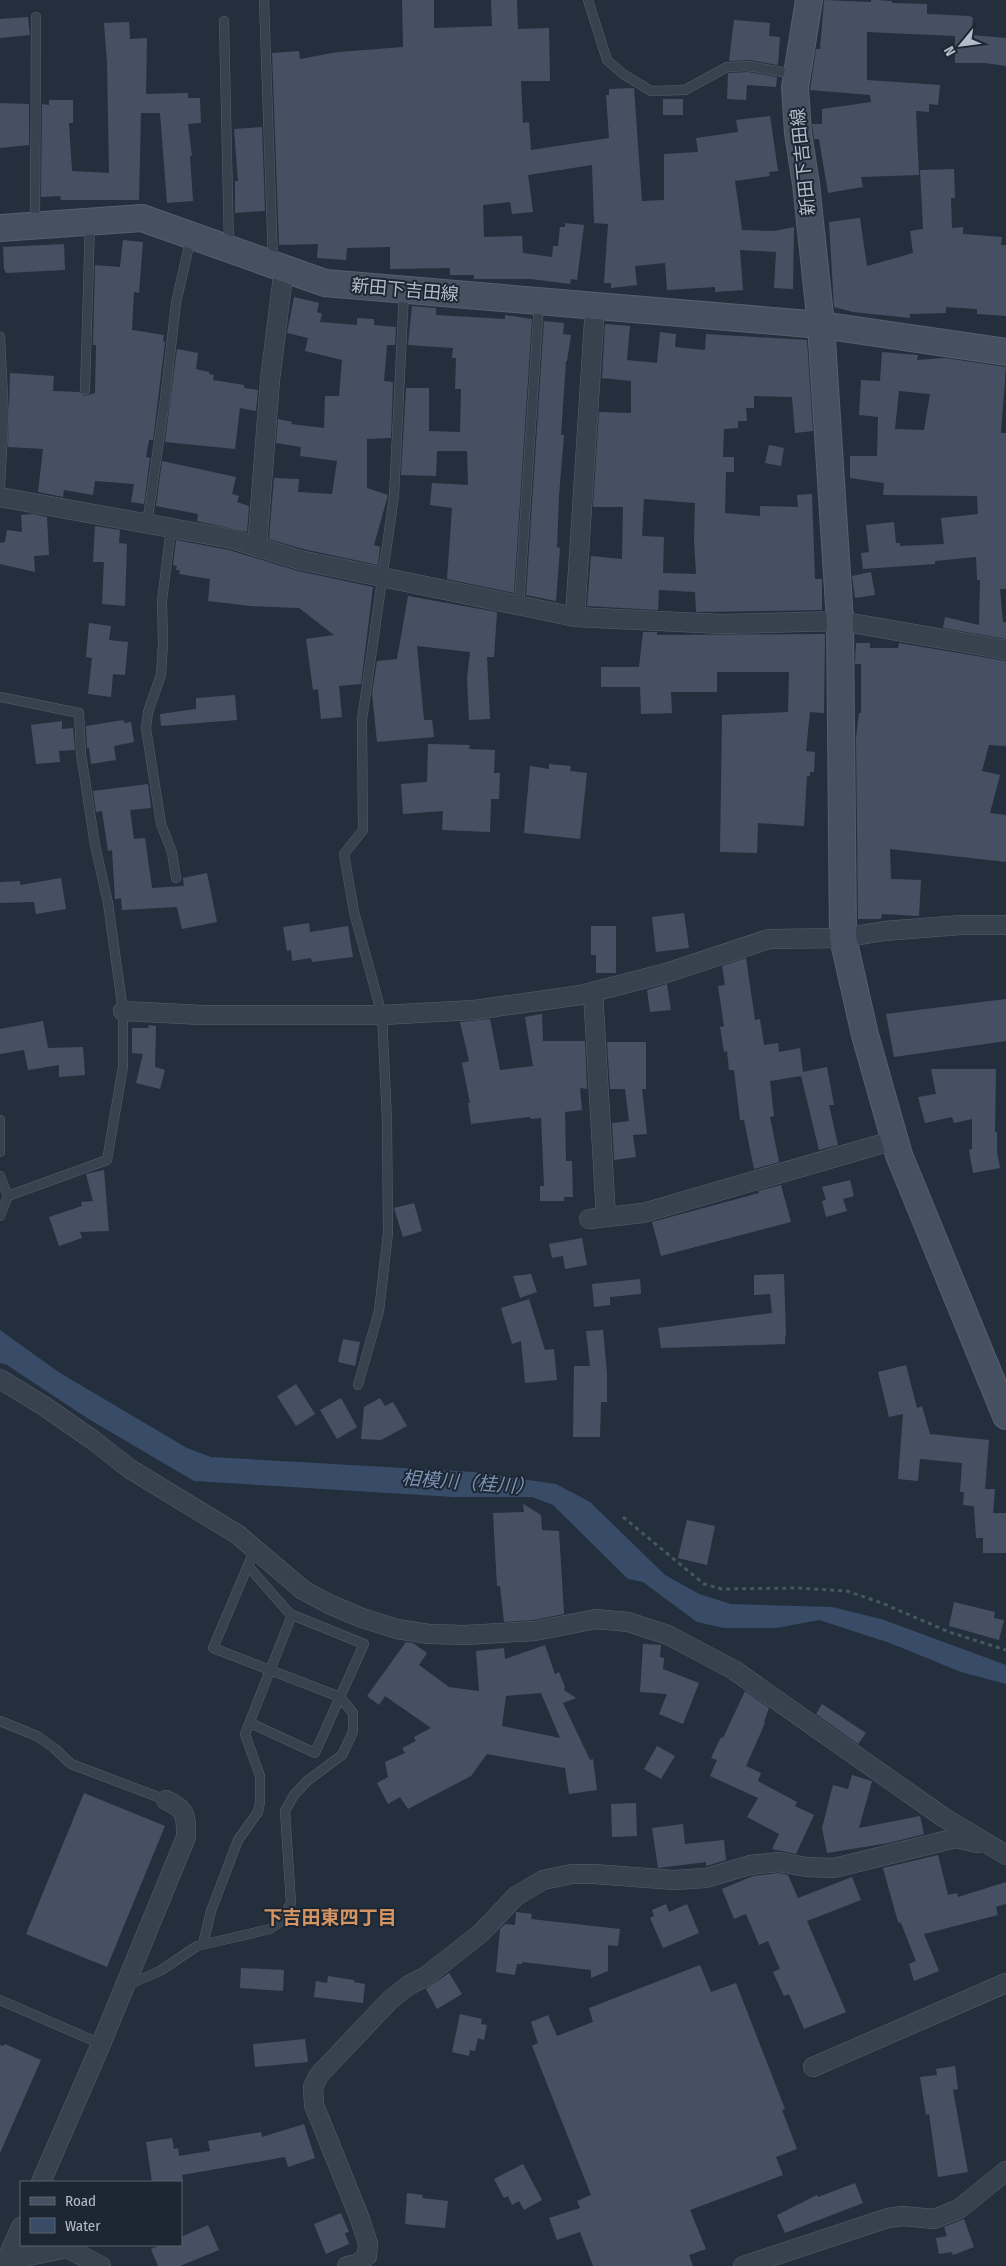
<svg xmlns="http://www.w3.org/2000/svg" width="1006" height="2266" font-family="'Fira Sans Condensed','Noto Sans JP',sans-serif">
	<rect width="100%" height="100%" fill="#242f3e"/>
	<path fill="#394c67" d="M0,1330L60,1373L187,1448L211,1457L474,1472L556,1484L590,1502L665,1575L699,1594L731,1604L832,1607L881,1619L1006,1665V1684L961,1672L890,1643L819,1620L776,1628H724L697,1622L643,1582L628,1579L553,1505L532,1497H454L194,1481L87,1418L7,1365L0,1363Z"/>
	<g fill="#455162" fill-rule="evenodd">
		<path d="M402,0H434V28L492,26L491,0H517L518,29L549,28L550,81H521L523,123L529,122L531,150L609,138L606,95H609V89L634,88L642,201L664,200V154L698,152L696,138L738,132L736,120L770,116L778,171L769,172L770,176L735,181L742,230L774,231L794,227L793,289L774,288L776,252L740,250L743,290L715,292V287L667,290L665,263L635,266L637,285L611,288V283H604L608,224L594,223L592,165L528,175L533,212L512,214L510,202L483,205L484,237L522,236L523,253L552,257L553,246H558L560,227H565V223L584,225L577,280L571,279L570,284L531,279H474V275H450V268L390,269V247L347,248L346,260L317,258L318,244L279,245L272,53L299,51L300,59L338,52L403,47Z"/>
		<path d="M824,0L871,2V0H876L892,1V3L927,4V14L970,16L973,18L971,35L1006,38V66L985,63H955V36L867,32V80L940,85L938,105L929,104V112L916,111L919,175L861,177L863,187L828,193L819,139H814L812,124H822V109L871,102L870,95L810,90L816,49H820Z"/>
		<path d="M28,17L30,35L0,38V19Z"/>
		<path d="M734,20L770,23L769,36L780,37L778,65L749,60L729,61Z"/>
		<path d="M129,22L130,39L147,38L146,94L188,93V98H200L201,123L188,124L192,156H190L193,201L167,203L160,113H141L139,200H61L60,196L41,197L42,104L49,105V100H73V123H69L72,171L109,173L107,63L104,23Z"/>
		<path d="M748,72L777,77L776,87L747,85L746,100L727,99L728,73Z"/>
		<rect x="663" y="99" width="20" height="16"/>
		<path d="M0,103L29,104V145L0,148Z"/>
		<path d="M262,127L265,211L235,213V181H238L234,129Z"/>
		<path d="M954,169L955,198H951L952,228L963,227V234L1002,237L1001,245H1006V316L977,314V309L946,307V313L910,314V318L853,312L834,307L829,222L860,218L867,266L913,253L910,231L923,229L920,170Z"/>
		<path d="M123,240L143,242L139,293L134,292L132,330L164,335L163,341L165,342L153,440H149L146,457L150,458L144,504L131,502L134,484L95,481L93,495L64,490L63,497L38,492L43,449L8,447L10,373L54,376L53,391L79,392L84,396L95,393L96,345H93L95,265L120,267Z"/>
		<path d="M64,244L65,270L6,273L4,269L3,247Z"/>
		<path d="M294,297L319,303L317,312L322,314L320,322L357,325V318L374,319V325L396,327L395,345H387L384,381L393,382L391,438L367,439V488L388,495L374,545L380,547L378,565L303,549L269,539L274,478L299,479L298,492L332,494L337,461L300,456L301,447L276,443L278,419L292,422L291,424L324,428L325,396H339L342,360L305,351L308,338L287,333Z"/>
		<path d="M412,306L436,308V315L505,319V315L532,319L514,593L447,579L452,508L430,505L432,483L468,485L467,451H437L436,476L401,475L406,388H429V431L460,432L461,389H455L456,358H452L453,348L408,345Z"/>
		<path d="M544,321L564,323L563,334L571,335L567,361H566L561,435H564L559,495L557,547L560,548L556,601L526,595Z"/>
		<path d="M605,324L630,326L627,360L657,363L660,332L676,334L675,347L705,350L706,334L807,340L813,431L795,433L792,397L754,396V408H746L747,421H738V428L724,429L723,457H734V472H726L725,513L760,516V506L798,507L797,495L812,494L815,579H822V610L696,612L695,592L659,590L658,610L587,606L591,556L622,559L623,507H593L599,412L631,413V381L602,378ZM644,499L695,503L694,540L696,574L663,573L664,537L642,536Z"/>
		<path d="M177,349L198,353L196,369L209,372V374L214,375L213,380L244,385V388L258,390L256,411L240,408L235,449L165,442Z"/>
		<path d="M882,352L918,355L917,360L945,358L1006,367L1001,433H1006V589H1000L1003,622H1006V639L943,628L945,617L979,625L980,580H977L976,557L935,561V564L863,569L861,553L869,552L866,525L894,522L896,543H900V546L944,544L941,518L978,514L977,496L883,495L884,483L850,478V456H877L878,417L859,415L861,380L880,381ZM899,391L930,394L924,430L895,429Z"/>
		<path d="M769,445L784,448L781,466L765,463Z"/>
		<path d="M162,461L236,477L232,494L239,496L237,502L249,506L247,532L197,521L198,514L156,506Z"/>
		<path d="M33,514L47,517L49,555L34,556L35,572L0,564V543L5,542L7,530L22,532L21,515Z"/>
		<path d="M95,526L120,530L119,543L127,544L125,606L102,604L104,562H93Z"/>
		<path d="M176,540L229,550L298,571L373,587L361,684L339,686L342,717L321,719L318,689L313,690L306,639L334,635L299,608L250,606L208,601L210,579L179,574L180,570H176L177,566L173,565Z"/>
		<path d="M871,572L875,595L855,598L852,576Z"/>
		<path d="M408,596L497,612L494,657H487L490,719L469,720L467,679L470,652L417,646L424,720H432L434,737L377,742L372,693L377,661L397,659Z"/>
		<path d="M89,623L111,626L109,640L128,642L125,675L113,674L111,697L88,694L92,658L86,657Z"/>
		<path d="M643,632H657V635L825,634L824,713L810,712L806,751L815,752L814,772H810V776H807L804,826L758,823L757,853L720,852L722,715L788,712L789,672H717V692H671L672,713L641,714L640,687H601V667H639Z"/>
		<path d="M856,643H870V648H898L899,643L1006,661V746L989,745L982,771L1000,775L990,813L1006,815V862L890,849L891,879L921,880L919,916L882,914L881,919H858L856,738L859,713H861V664H855Z"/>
		<path d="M235,695L237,720L161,726L160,714L196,709V698Z"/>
		<path d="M124,720V723L131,722L134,742L114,746L116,760L91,764L89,748H87L86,726Z"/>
		<path d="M62,721V729L73,728L75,750L59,751L60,762L36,764L31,725Z"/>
		<path d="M428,744L470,745L469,749L495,750L494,773H500L499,799H491L490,832L442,830L443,811L403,814L401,784L427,782Z"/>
		<path d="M549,764L571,766L570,771L587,773L580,839L524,833L530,766L549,769Z"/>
		<path d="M148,784L151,808L130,810L134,839L145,838L152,888L184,886L183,878L207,873L217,922L182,929L177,907L122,910L121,898L115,899L112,850L108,851L102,811L96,812L93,791Z"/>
		<path d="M61,878L66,909L36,914L34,902L0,903V882L20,881V885Z"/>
		<path d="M684,913L689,948L656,952L652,917Z"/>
		<path d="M309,923L310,932L348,926L353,957L312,962L311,958L292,961L291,950L287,951L283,927Z"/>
		<path d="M591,926H616V973H596V955H591Z"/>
		<path d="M746,958L755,1020L760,1019L764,1045L778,1043L779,1052L800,1048L803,1072L827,1067L834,1105H829L838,1145L819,1150L801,1076L770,1081L774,1116L770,1117L779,1162L754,1169L744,1120H740L734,1070H729L727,1051L724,1052L720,1027L724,1026L718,986L725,985L722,966Z"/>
		<path d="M667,984L671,1010L650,1012L647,990Z"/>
		<path d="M1006,999V1041L894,1057L886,1014Z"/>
		<path d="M542,1014L543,1041H585L587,1089L580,1088L582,1110L565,1112L566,1161H572L573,1197H564V1201H540V1186H544L541,1118L531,1119L530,1117L471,1124L468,1103H470L462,1063L469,1061L460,1022L490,1019L500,1070L533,1066L525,1017Z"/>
		<path d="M43,1021L48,1048L83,1047L85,1075L59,1077V1065L28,1070L24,1050L0,1054V1029Z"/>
		<path d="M149,1025L156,1026L155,1067L165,1070L160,1089L136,1083L143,1054L132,1053V1028H148Z"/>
		<path d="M607,1042H646V1089H642L647,1134L633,1135L636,1157L614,1160L612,1123L629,1121L625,1089H610Z"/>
		<path d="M931,1069H996L995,1132H997V1152L1000,1168L973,1173L969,1150L972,1149V1119L954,1123L952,1117L925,1123L918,1097L936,1094Z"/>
		<path d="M104,1170L109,1231L80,1232L82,1238L59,1246L49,1217L82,1206L81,1202L93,1201L86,1174Z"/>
		<path d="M850,1180L854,1196L843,1199L847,1211L826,1217L822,1201L826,1200L822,1187Z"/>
		<path d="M781,1185L791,1222L661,1256L652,1222L759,1193L758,1191Z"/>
		<path d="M414,1203L422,1231L403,1237L394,1208Z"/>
		<path d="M582,1238L587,1265L565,1269L563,1256L552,1258L549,1244Z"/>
		<path d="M531,1274L537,1292L520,1298L513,1276Z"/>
		<path d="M784,1274L786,1336H785V1344L661,1348L658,1328L772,1313L770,1294L754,1295V1275Z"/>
		<path d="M640,1279L641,1294L610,1297V1305L594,1307L592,1284Z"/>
		<path d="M529,1299L545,1350L554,1349L557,1380L525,1383L521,1341L512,1344L501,1308Z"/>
		<path d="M603,1330L607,1373V1402H601L600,1437H573L574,1366H590L586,1331Z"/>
		<path d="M343,1339L360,1342L355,1366L338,1362Z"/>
		<path d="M906,1365L917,1408L922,1406L930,1434L989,1440L985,1489H995L993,1513H1006V1553H983V1538H976L974,1506L963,1505L964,1492H960L962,1463L920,1459L918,1481L898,1479L903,1414L889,1417L878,1372Z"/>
		<path d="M296,1384L315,1414L296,1426L277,1396Z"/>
		<path d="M341,1398L357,1427L337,1439L320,1410Z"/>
		<path d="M380,1398L385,1406L393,1402L407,1426L381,1440L361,1439L364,1407Z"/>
		<path d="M523,1504L541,1515L542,1530L559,1531L564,1614L534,1620L504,1622L500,1586H497L493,1513L524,1512Z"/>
		<path d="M687,1520L715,1526L707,1565L678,1558Z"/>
		<path d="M954,1602L995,1612L994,1618L1004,1620L999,1640L949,1626Z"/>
		<path d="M406,1642L413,1643L427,1653L419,1665L449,1687L479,1691L476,1651L504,1648L505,1659L545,1645L555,1674L559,1672L565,1687L564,1690L576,1698L563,1703L590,1760L593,1759L597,1790L569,1794L565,1768L487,1754L471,1776L408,1809L400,1797L388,1804L377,1783L388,1777L385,1762L405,1753L402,1748L416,1741L414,1737L431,1728L385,1696L379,1705L367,1696ZM541,1693L560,1738L502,1726L506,1696Z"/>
		<path d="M643,1644L661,1645L660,1657L664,1658L663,1669L699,1683L683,1724L659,1714L667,1694L640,1692Z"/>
		<path d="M745,1691L769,1708L764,1722L765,1723L746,1766L761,1773L758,1781L797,1802L795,1806L814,1815L796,1854L772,1849L779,1834L747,1817L758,1798L710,1776L717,1760L711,1758L721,1737L723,1738Z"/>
		<path d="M822,1704L866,1733L858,1744L816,1714Z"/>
		<path d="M657,1746L675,1756L661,1779L644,1769Z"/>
		<path d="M852,1775L872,1781L859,1828L920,1816L924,1834L889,1843L827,1853L822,1828L833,1785L848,1789Z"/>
		<path d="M84,1793L165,1826L107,1967L26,1934Z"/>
		<path d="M636,1803L637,1836L612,1837L611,1804Z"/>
		<path d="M683,1824L685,1844L724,1840L726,1860L706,1866V1862L658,1868L652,1828Z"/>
		<path d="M938,1855L948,1895L957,1893L958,1897L1006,1882V1904L996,1907L998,1915L924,1934L939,1971L914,1981L909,1964L916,1961L901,1923L898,1922L883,1868Z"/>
		<path d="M779,1873L788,1875L798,1898L852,1877L861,1900L807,1921L846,2012L804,2029L789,1994L784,1996L773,1972L780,1969L768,1941L759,1945L746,1914L734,1919L722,1889L753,1876Z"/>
		<path d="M666,1904L669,1912L687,1904L699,1933L663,1948L650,1918L654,1916L652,1910Z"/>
		<path d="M516,1912L532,1914L531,1919L620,1929L618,1946L608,1945V1971L591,1978V1970L522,1962V1964H517L515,1975L496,1972L500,1929L505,1924L515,1925Z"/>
		<path d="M700,1965L711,1992L736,1983L785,2109L782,2110L797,2149L776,2157L783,2175L690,2210L706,2249L689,2255L693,2266H593L580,2232L557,2240L549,2218L580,2208L577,2201L591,2195L532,2046L538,2043L531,2022L548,2015L557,2036L593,2022L589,2008Z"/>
		<path d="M241,1968L284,1970L283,1991L240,1988Z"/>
		<path d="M449,1973L462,1994L437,2009L426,1989Z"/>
		<path d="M328,1976L354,1980V1982L365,1984L363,2003L314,1997L316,1981L327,1983Z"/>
		<path d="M460,2014L482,2019L481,2024L487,2025L484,2040L478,2038L475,2051L470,2050L469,2056L452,2052Z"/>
		<path d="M305,2039L308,2062L255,2067L253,2044Z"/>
		<path d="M5,2044L41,2060L0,2153V2045L4,2046Z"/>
		<path d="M955,2066L958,2089L953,2090L968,2172L938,2177L929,2114L926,2115L920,2077L937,2075L936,2069Z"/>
		<path d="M304,2124L315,2158L288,2167L285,2157L182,2175L183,2181L152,2182L146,2142L172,2138L174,2149L178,2148L179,2156L210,2151L208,2141L261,2132L262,2137Z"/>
		<path d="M523,2164L542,2200L524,2210L519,2201L512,2205L508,2196L504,2198L494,2179Z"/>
		<path d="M855,2183L863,2203L785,2233L777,2215L817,2195L818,2197Z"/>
		<path d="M407,2193L423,2195L422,2198L448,2201L445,2228L405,2224Z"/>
		<path d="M341,2213L349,2232L345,2233L349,2244L326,2254L314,2224Z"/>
		<path d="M964,2219L974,2247L953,2255L952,2252L939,2254L936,2238L947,2236L944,2227Z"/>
		<path d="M208,2225L219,2250L180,2266H158L151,2249L161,2245H181V2237Z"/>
	</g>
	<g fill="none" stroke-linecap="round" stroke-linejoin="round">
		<defs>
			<g id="lane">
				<path d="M264,0L273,261"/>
				<path d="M588,0L607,60L623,74L651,91L685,90L727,67L748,66L794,74"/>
				<path d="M224,21L229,245"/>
				<path d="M35,223L36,17"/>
				<path d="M0,337L4,417L0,486"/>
				<path d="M85,390L90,223"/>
				<path d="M147,524L165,399L176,303L191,237"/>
				<path d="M171,528L162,601L163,643L161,675L148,712L146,728L161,824L172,852L176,878"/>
				<path d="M519,606L539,304"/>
				<path d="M0,697L79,713L81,754L95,845L108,903L123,1011V1067L107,1160L8,1196"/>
				<path d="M0,1120V1152"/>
				<path d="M0,1176L8,1196L0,1216"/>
				<path d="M358,1385L379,1311L388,1233L387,1120L382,1015L354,912L344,854L363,830L362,720L394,496L404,292"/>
				<path d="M248,1566L290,1614L364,1644L340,1697L213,1648L255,1549"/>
				<path d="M0,1721L37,1736L54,1748L71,1764L166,1800"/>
				<path d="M203,1944L211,1911L238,1840L258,1812L260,1802V1776L245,1734L292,1615"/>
				<path d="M125,1986L160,1971L197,1946L270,1929L280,1922L291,1903L285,1811L294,1795L307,1781L342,1755L353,1732V1713L340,1697L315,1753L250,1723"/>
				<path d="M0,2000L101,2044"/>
			</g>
			<g id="street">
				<path d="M0,497L232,539L300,560L575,617L722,624L840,621L1006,650"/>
				<path d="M257,547L270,380L284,268"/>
				<path d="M575,617L595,306"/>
				<path d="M593,992L606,1217"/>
				<path d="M123,1011L202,1015H382L474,1010L581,995L666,973L769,939L843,938L884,931L961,925H1006"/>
				<path d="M589,1219L643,1213L895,1140"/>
				<path d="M0,1379L44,1406L93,1440L130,1469L237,1534L303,1590L329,1604L362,1618L397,1629L429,1634L465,1635L535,1631L596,1619L628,1622L668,1635L734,1670L943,1817L1006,1855"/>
				<path d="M813,2067L1006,1983"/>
				<path d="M41,2182L101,2044L186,1837C186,1815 187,1810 166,1800"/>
				<path d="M6,2261L21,2227"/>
				<path d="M0,2262L67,2248L101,2266"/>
				<path d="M347,2266L357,2264L367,2256L368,2244L360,2219L314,2105L313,2087L319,2075L390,2000L409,1985L425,1977L481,1933L516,1896L543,1880L572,1874H594L674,1880L706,1878L750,1865L779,1862L806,1867L834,1868L956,1838L977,1843"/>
				<path d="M743,2266L888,2218L903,2216L934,2219L959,2209L1006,2171"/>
			</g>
			<g id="secondary">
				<path d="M809,0L795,87L798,133L806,184L821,325L840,621L843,938L865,1035L899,1155L1006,1416"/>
				<path d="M0,228L142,218L325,283L821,325L1006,352"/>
			</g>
		</defs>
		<use href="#lane" stroke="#565f6c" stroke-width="10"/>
		<use href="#street" stroke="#565f6c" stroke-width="20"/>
		<use href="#secondary" stroke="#565f6c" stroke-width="28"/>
		<path stroke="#44595c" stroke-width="3" stroke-dasharray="4 4" stroke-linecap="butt" d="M623,1517L704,1584L722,1589L798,1588L847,1591L882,1603L949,1632L1006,1650"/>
		<use href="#lane" stroke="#38414e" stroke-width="9"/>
		<use href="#street" stroke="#38414e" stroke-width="19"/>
		<use href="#secondary" stroke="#465061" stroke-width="26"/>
	</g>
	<g text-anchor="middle" stroke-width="4" stroke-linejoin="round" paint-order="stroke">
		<g font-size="18" fill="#b4bcc9" stroke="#1d2633">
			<text transform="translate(803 162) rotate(-96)" y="6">新田下吉田線</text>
			<text transform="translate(405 290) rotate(5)" y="6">新田下吉田線</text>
		</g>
		<g font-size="19" font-style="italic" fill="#7c92b1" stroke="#1d2633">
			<text transform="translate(468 1482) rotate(4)" y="7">相模川（桂川）</text>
		</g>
		<g font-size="19" font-weight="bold" fill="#d59563" stroke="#1d2633">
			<text x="330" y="1924">下吉田東四丁目</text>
		</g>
	</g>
	<rect x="20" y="2181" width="162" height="65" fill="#1d2633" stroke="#59626f"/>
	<rect x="30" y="2197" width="25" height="8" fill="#465061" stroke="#59626f"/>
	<text x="65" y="2206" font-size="15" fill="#b4bcc9">Road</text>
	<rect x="30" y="2218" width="25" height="15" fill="#394c67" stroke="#59626f"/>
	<text x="65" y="2231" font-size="15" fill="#b4bcc9">Water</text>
	<g transform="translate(961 45) rotate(241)" stroke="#1d2633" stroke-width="4" paint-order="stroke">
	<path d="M0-4L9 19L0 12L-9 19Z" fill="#b4bcc9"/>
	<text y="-8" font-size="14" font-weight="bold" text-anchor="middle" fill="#b4bcc9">N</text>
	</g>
</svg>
